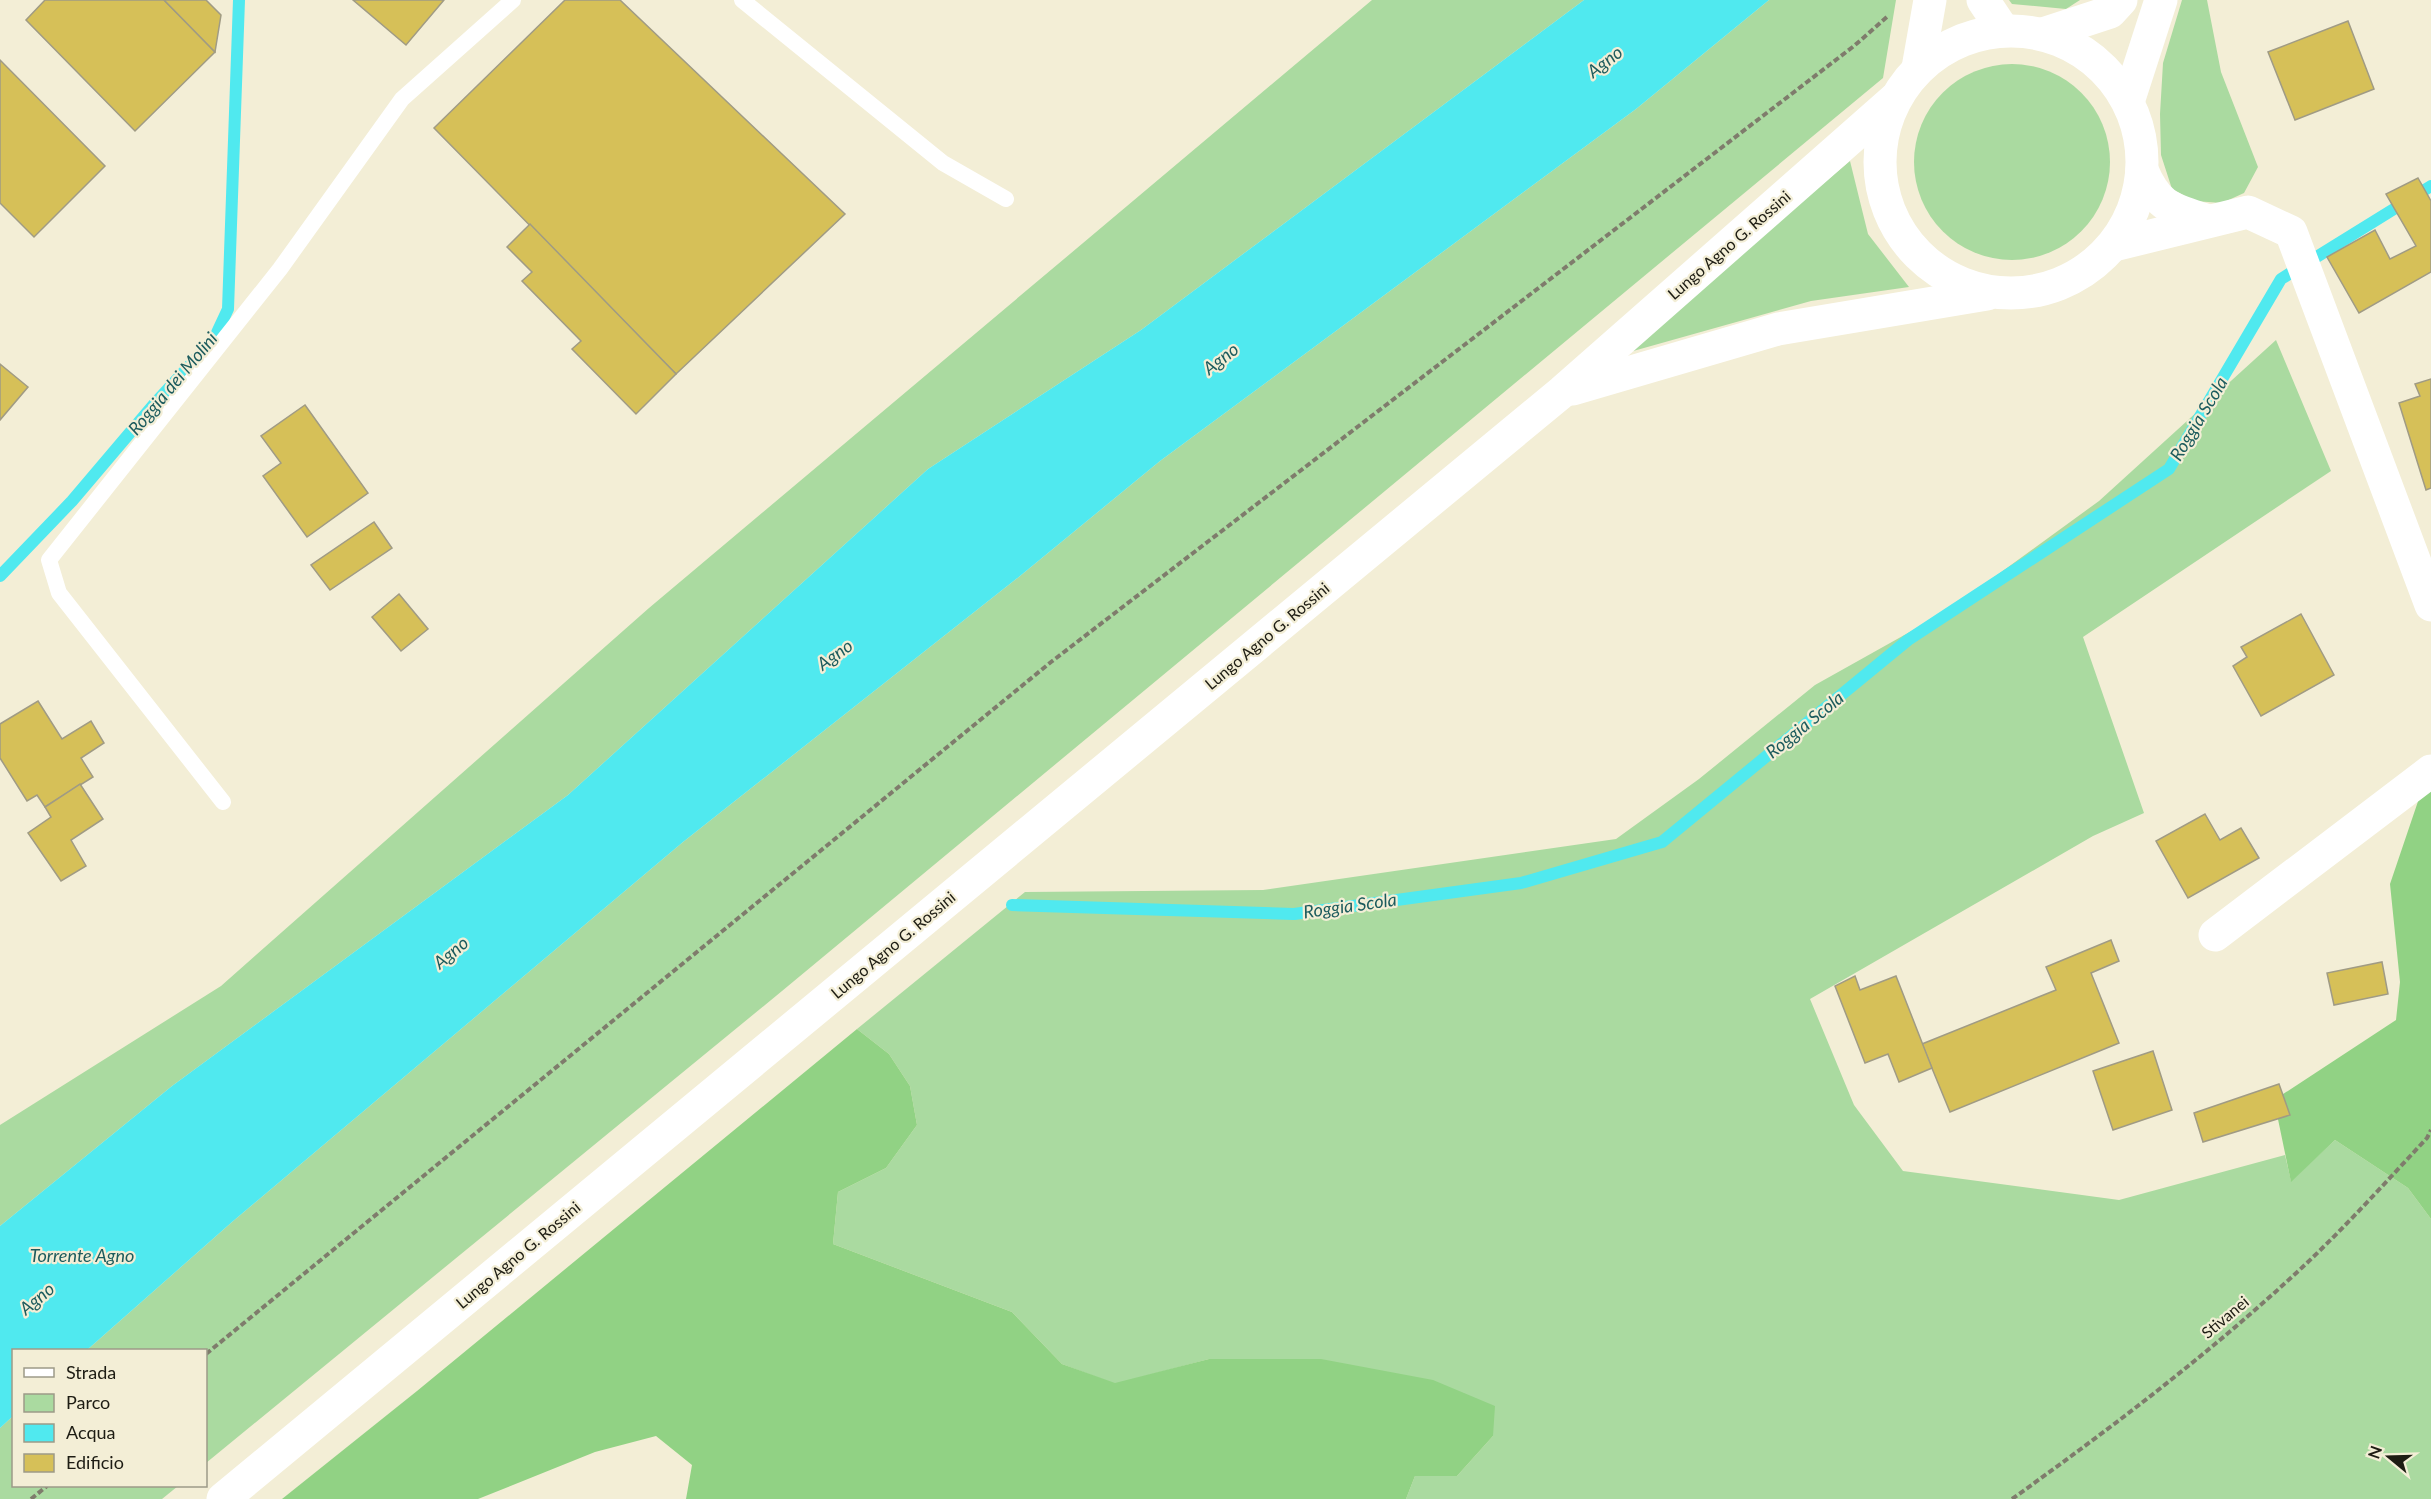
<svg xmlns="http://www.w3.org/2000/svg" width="2431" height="1499" font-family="Lato,sans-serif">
	<rect width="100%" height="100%" fill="#f3eed6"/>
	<g fill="#aadaa0">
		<path d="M1372,0H1584L1141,330L928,469L568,795L172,1086L0,1226V1125L221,986L649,608Z"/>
		<path d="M1769,0H1896L1883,78L782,991L206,1463V1350H87L232,1222L683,842L1020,576L1160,461L1636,109Z"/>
		<path d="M2009,0H2080L2066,9L2012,4Z"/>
		<path d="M2182,0H2207L2221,72L2258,167L2244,193L2222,203L2194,201L2172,189L2161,155L2160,114L2163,63Z"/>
		<circle cx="2012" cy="162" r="98"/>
		<path d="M1850,161L1868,234L1909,287L1811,301L1619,355Z"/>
		<path d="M2276,340L2331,471L2083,637L2144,813L2093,836L1810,999L1854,1105L1903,1171L2119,1200L2285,1155L2291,1181L2335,1140L2408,1188L2431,1219V1499H1406L1415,1476H1457L1493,1436L1209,1359L1115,1384L1062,1364L1012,1312L833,1244L838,1192L886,1168L917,1125L910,1086L889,1054L857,1029L1025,892L1263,890L1616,839L1699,779L1815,685L1949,610L2099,501Z"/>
		<path d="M13,1416L14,1486H178L162,1499H0V1428Z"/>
	</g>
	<g fill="#91d284">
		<path d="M2431,763V1219L2408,1188L2335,1140L2291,1182L2274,1100L2396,1020L2400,982L2390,884Z"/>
		<path d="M857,1029L889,1054L910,1086L917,1125L886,1168L838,1192L833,1244L1012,1312L1062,1364L1115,1383L1209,1359H1321L1433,1380L1495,1406L1493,1436L1457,1476H1415L1406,1499H686L692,1465L656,1436L595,1452L478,1499H282L417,1391Z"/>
	</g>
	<path fill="#50e9ef" d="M1584,0H1769L1636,109L1160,461L1020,576L683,842L232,1222L87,1350H14L13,1416L0,1428V1226L172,1086L568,795L928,469L1141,330Z"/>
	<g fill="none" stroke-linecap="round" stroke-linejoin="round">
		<g stroke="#50e9ef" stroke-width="12">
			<path d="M0,576L72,501L156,402L214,339L228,309L239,0"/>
			<path d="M1012,905L1294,914L1521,883L1662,842L1908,640L2169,469L2281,279L2431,186"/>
		</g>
	</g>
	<g fill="#d6c058" stroke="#a09b84" stroke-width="1.5">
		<path d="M45,0H164L215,52L135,131L26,20Z"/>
		<path d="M164,0H206L221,15L215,52Z"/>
		<path d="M353,0H444L406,45Z"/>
		<path d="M565,0H620L845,214L676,374L434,128Z"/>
		<path d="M2348,21L2374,89L2295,120L2268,52Z"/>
		<path d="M0,60L105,166L34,237L0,203Z"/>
		<path d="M2418,178L2431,201V272L2359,313L2327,257L2375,230L2390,259L2416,246L2386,194Z"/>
		<path d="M530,224L676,374L636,414L572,349L581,341L522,281L532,272L507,247Z"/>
		<path d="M0,364L28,387L0,420Z"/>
		<path d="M2431,379V488L2426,490L2399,403L2420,396L2415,384Z"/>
		<path d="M305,405L368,493L307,537L263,476L281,463L261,436Z"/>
		<path d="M374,522L392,548L330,590L311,565Z"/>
		<path d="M399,594L428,629L401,651L372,617Z"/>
		<path d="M2301,614L2334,675L2261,716L2233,666L2247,657L2241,647Z"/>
		<path d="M38,701L62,739L91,721L104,743L81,758L93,777L45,807L37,795L27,801L0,758V724Z"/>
		<path d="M80,784L103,819L71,840L86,866L61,881L28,833L51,817L45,807Z"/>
		<path d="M2205,814L2220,840L2241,828L2259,858L2188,898L2156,841Z"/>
		<path d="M2111,940L2119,961L2091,973L2119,1043L1950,1112L1922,1044L2056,990L2046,967Z"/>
		<path d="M2382,962L2388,994L2334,1005L2327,973Z"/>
		<path d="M1855,976L1860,990L1896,976L1932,1068L1899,1082L1888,1054L1865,1063L1835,986Z"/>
		<path d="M2153,1051L2172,1110L2113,1130L2093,1071Z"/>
		<path d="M2279,1084L2290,1115L2203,1142L2194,1113Z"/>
	</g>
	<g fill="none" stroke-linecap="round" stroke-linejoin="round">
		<g stroke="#7f7c6c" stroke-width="4" stroke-dasharray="6 3" stroke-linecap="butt">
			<path d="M206,1354L1051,662L1854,46L1888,16"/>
			<path d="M31,1499L47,1486"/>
			<path d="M2012,1499C2110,1429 2206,1356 2294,1275C2341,1232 2384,1184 2427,1138L2431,1130"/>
		</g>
		<g stroke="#fff" stroke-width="16">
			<path d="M742,0L943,163L1006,199"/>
			<path d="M223,802L59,593L49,560L280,269L402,99L513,0"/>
		</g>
		<g stroke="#fff" stroke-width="33">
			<path d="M2142,170C2158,208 2172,209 2208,221"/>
			<path d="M2114,245L2248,212L2291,232L2431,605"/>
			<path d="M2215,935L2431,771"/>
		</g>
		<g stroke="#fff" stroke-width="33">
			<path d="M1983,0L2003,30"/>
			<circle cx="2011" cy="162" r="131"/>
			<path d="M2043,34L2110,12L2121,0"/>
			<path d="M1918,68L1930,0"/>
			<path d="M2128,102L2161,0"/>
			<path d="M1573,389L1778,329L1987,294"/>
			<path d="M223,1499L1562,392L1895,99"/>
		</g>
	</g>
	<g text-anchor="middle" stroke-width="4.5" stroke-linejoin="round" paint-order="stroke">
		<g font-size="16" fill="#1d1c13" stroke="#f3eed6">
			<text transform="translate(1729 245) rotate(-41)" y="6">Lungo Agno G. Rossini</text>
			<text transform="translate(1267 636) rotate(-40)" y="6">Lungo Agno G. Rossini</text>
			<text transform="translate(893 945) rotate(-40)" y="6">Lungo Agno G. Rossini</text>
			<text transform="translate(518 1255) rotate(-40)" y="6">Lungo Agno G. Rossini</text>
			<text transform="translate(2225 1317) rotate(-40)" y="6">Stivanei</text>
		</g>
		<g font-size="18" font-style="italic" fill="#1c5b5d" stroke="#f3eed6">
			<text transform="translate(1605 62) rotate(-38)" y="6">Agno</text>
			<text transform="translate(1221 359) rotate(-38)" y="6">Agno</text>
			<text transform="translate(173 384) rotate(-50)" y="6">Roggia dei Molini</text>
			<text transform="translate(2199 419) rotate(-59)" y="6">Roggia Scola</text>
			<text transform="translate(835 655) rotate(-36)" y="6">Agno</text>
			<text transform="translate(1805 725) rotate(-39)" y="6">Roggia Scola</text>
			<text transform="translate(1350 906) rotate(-8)" y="6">Roggia Scola</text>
			<text transform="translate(451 953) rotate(-40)" y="6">Agno</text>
			<text x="82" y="1262">Torrente Agno</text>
			<text transform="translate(37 1299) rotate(-40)" y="6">Agno</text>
		</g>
	</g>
	<rect x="12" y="1349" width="195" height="138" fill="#f3eed6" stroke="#9d9a88" stroke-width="1.5"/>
	<rect x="24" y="1368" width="30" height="9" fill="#ffffff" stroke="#9d9a88" stroke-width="1.5"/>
	<text x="66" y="1379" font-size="18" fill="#1d1c13">Strada</text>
	<rect x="24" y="1394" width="30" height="18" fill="#aadaa0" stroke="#9d9a88" stroke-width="1.5"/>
	<text x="66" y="1409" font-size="18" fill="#1d1c13">Parco</text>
	<rect x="24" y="1424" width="30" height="18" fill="#50e9ef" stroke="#9d9a88" stroke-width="1.5"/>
	<text x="66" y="1439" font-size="18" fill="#1d1c13">Acqua</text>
	<rect x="24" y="1454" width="30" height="18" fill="#d6c058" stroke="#9d9a88" stroke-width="1.5"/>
	<text x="66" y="1469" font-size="18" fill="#1d1c13">Edificio</text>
	<g transform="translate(2389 1457) rotate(289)" stroke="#f3eed6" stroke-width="4.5" paint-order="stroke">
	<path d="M0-4.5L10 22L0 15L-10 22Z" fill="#1d1c13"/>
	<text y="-9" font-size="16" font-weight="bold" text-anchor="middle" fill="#1d1c13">N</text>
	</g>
</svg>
